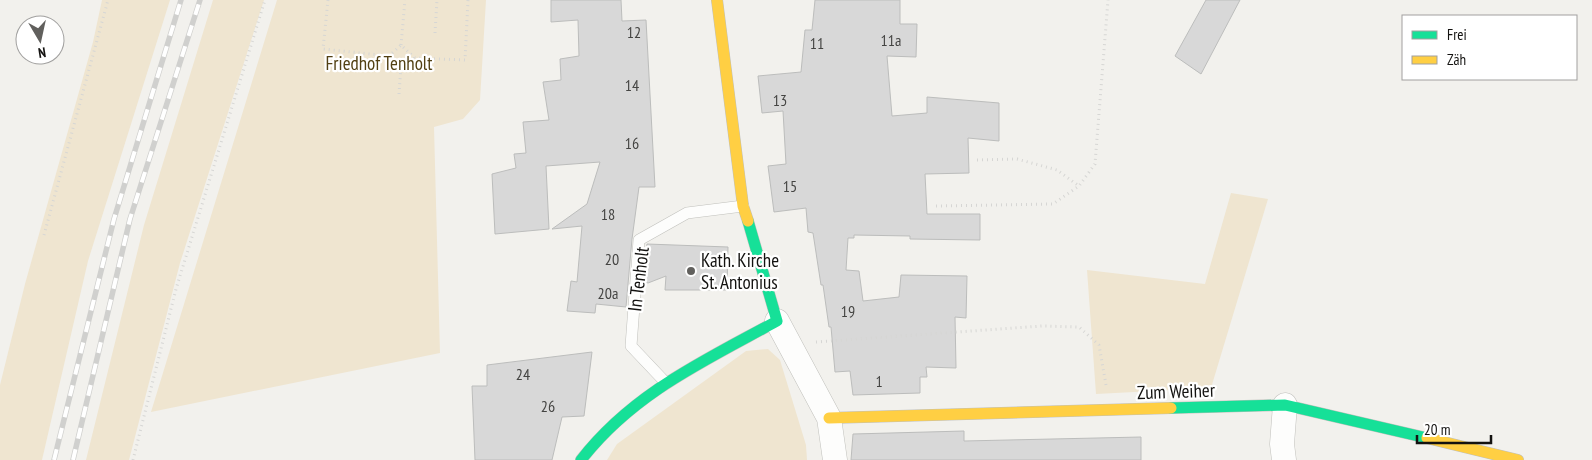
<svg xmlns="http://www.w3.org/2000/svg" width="1592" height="460" font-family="'PT Sans Narrow',sans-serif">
	<rect width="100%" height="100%" fill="#f2f1ed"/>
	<g fill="#efe5d0">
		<path d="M102,0H170L88,261L42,460H0V385L25,284L93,42Z"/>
		<path d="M213,0H264L180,263L129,460H86L144,225Z"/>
		<path d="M277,0H486L480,100L463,119L434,127L440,353L151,412Z"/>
		<path d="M1231,193L1268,199L1211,388L1096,394L1087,270L1205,284Z"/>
		<path d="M768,349L780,360L806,445L807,460H607L617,444L746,351Z"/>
	</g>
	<g fill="#d8d8d8" stroke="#bcbdbc">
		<path d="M551,0H621L622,21L646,20L655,187H639L632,239L626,307L596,304L595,313L567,311L571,281L577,282L582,226L552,229L587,204L600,162L546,166L549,229L495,234L492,174L516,168L514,154L526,153L523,122L549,120L543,82L561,80L560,59L579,56L578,20L551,22Z"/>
		<path d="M815,0H900V24H917L916,57L887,56L892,116L927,113V97L999,103V141L968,138L969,173L925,174L927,214H980V240L910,239V236L854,235V238H848L846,270L859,271L863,301L899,297L901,275L967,276L966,318L955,317L956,368L926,367L927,377H920V393L853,395L850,371L835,372L831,327H829L823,285H821L813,233L808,232L806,208L774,212L768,166L786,164L783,111L762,113L758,76L801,72L805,30H812Z"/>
		<path d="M1206,0H1240L1201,74L1175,56Z"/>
		<path d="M647,244L728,247L727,290H665L666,276L648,283L643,281Z"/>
		<path d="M592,352L584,416L562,417L552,460H475L472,386H487V365Z"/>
		<path d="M964,431V441L1141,437V460H851L853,434Z"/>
	</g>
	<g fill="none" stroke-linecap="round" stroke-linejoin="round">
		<defs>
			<path id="lane" d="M666,383L631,346L639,240L687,213L743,206"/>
			<g id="street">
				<path d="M777,321L829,418L835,460"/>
				<path d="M1284,460L1282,444L1285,405"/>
			</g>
			<g id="fast">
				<path d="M1171,408L1285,405L1427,438"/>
				<path d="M581,460C633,393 704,361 777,321L748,221"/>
			</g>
			<g id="slow">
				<path d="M717,0L743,206L748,221"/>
				<path d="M829,418L1171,408"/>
				<path d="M1427,438L1518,460"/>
			</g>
		</defs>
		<use href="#lane" stroke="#c0c0bc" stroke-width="12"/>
		<use href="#street" stroke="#c0c0bc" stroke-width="25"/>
		<use href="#fast" stroke="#c0c0bc" stroke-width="12"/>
		<use href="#slow" stroke="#c0c0bc" stroke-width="12"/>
		<g stroke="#d6d6d4" stroke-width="3" stroke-dasharray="1 4" stroke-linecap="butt">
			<path d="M328,0L323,49L389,56L401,45L415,58L465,60L468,0"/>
			<path d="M435,33L437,0"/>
			<path d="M401,45L405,0"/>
			<path d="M389,56L401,66L415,58"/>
			<path d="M399,94L401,66"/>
			<path d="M977,160L1017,159L1057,170L1079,186"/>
			<path d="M936,206L1053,204L1079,186L1095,164L1108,0"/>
			<path d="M44,235L108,0"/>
			<path d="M816,342L1042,326L1079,327L1099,345L1106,385"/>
			<path d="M133,460L176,289L265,0"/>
		</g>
		<use href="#lane" stroke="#fdfdfc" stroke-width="11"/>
		<use href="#street" stroke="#fdfdfc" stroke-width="24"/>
		<use href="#fast" stroke="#16e098" stroke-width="11"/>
		<use href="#slow" stroke="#ffcf43" stroke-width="11"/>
		<defs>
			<g id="rail">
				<path d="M54,460L114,219L181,0"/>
				<path d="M73,460L130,219L200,0"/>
			</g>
		</defs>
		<use href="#rail" stroke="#d0d0ce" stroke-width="5.5"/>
		<use href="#rail" stroke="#fff" stroke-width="4" stroke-dasharray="11" stroke-linecap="butt"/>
	</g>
	<circle fill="#61605d" stroke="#fff" stroke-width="2" cx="691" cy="271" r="5"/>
	<g text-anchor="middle" stroke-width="4.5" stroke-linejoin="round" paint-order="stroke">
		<g font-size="16" fill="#444442">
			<text x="634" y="38">12</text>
			<text x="891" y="46">11a</text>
			<text x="817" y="49">11</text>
			<text x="632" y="91">14</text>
			<text x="780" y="106">13</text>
			<text x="632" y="149">16</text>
			<text x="790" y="192">15</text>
			<text x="608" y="220">18</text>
			<text x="612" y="265">20</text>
			<text x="608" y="299">20a</text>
			<text x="848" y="317">19</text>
			<text x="523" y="380">24</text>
			<text x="879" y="387">1</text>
			<text x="548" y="412">26</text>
		</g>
		<g font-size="19" fill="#524013" stroke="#fff">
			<text x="379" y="70">Friedhof Tenholt</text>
		</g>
		<g font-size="19" fill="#131210" stroke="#fff" text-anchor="start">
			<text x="701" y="267">Kath. Kirche<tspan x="701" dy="22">St. Antonius</tspan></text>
		</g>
		<g font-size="19" fill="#131210" stroke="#fff">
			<text transform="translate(638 279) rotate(-83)" y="7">In Tenholt</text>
			<text transform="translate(1176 391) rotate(-2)" y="7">Zum Weiher</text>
		</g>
	</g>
	<rect x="1402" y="15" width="175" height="65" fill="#ffffff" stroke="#a1a09f"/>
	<rect x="1412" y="31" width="25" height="8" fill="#16e098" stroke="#a1a09f"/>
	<text x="1447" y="40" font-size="15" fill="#131210">Frei</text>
	<rect x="1412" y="56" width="25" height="8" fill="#ffcf43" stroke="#a1a09f"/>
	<text x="1447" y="65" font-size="15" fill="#131210">Zäh</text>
	<g transform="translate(40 40) rotate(171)"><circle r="24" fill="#ffffff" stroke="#a1a09f"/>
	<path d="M0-4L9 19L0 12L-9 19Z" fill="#61605d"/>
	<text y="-8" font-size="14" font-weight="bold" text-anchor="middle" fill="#131210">N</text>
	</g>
	<path d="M1417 435v8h74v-8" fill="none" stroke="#131210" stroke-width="2.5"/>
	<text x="1424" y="435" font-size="15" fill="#131210" stroke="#ffffff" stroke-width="4" paint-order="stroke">20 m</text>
</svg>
